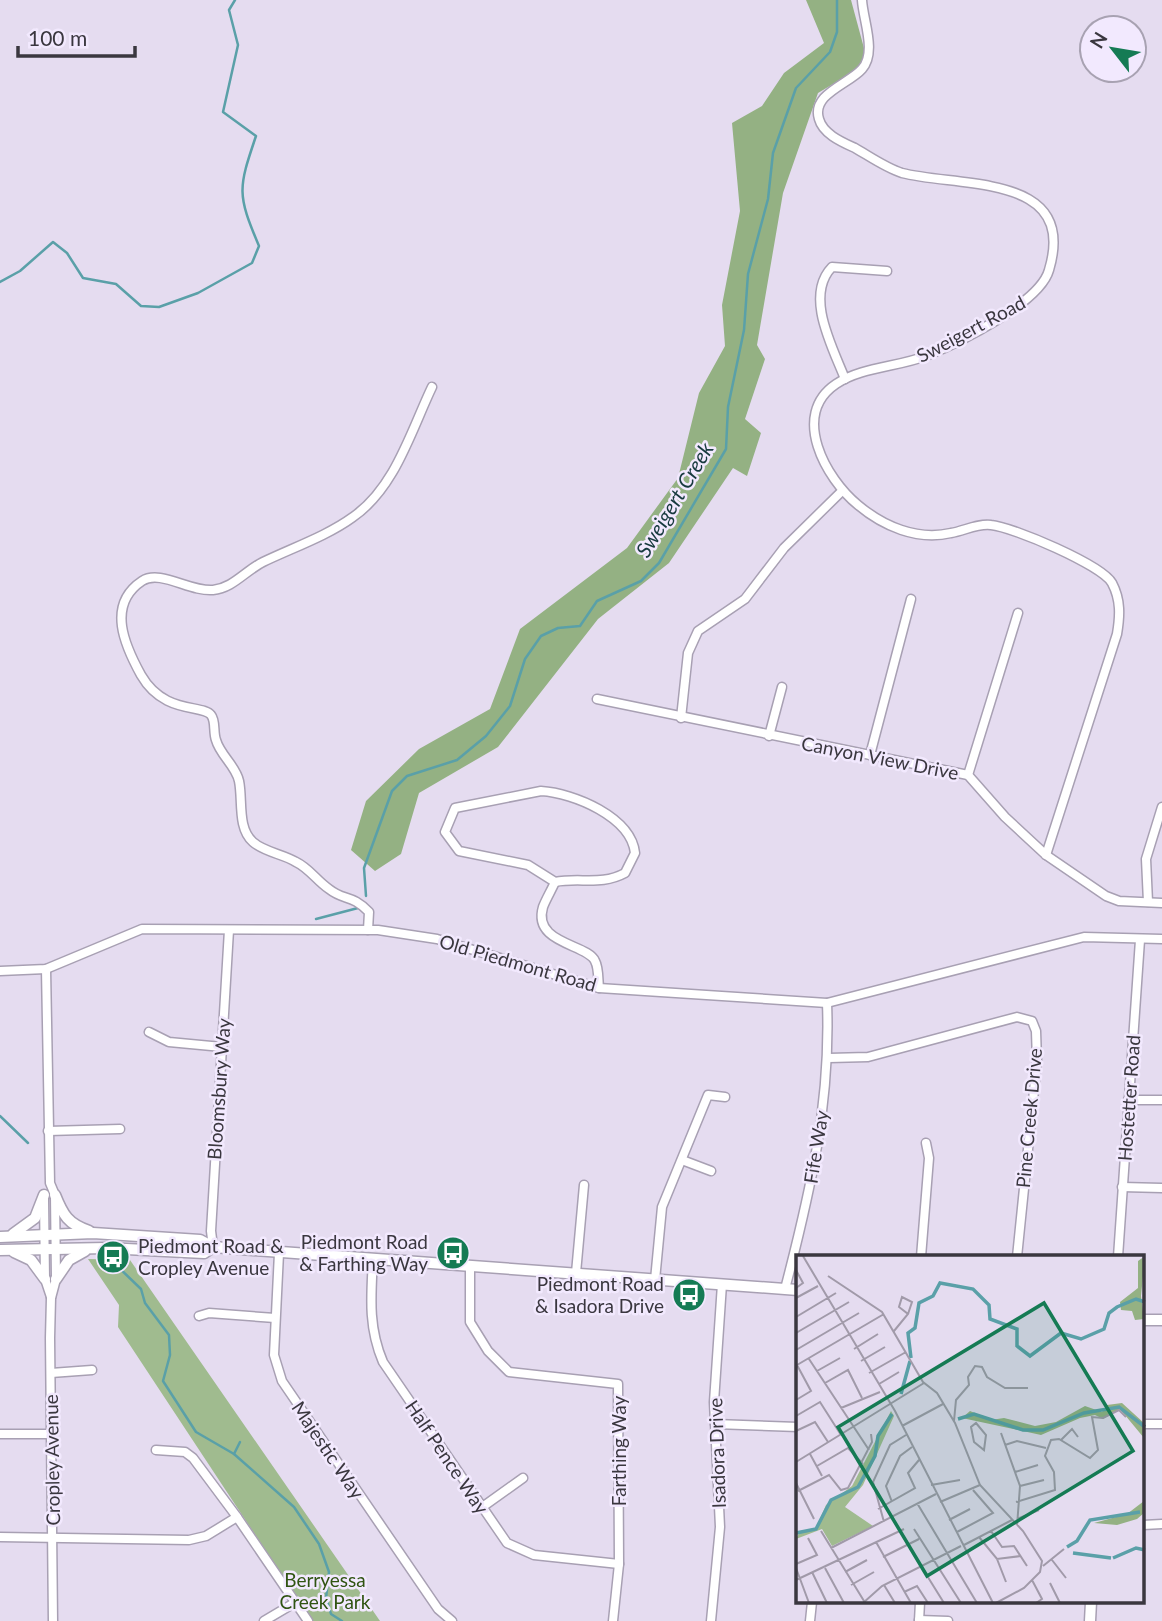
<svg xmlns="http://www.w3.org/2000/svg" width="1162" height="1621" font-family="Lato,sans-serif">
	<rect width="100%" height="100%" fill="#e5dcf0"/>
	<path fill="#a0bb8f" d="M88,1259L130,1260L380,1621H312L118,1327L119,1305Z"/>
	<path fill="#94b183" d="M806,0H851L868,63L818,93L783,193L757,345L765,359L745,419L761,433L747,476L733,468L669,563L598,619L498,747L419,793L401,854L375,871L351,850L366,801L419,749L490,709L520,629L627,548L678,478L699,393L725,346L722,305L740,211L732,123L762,106L784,73L824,43Z"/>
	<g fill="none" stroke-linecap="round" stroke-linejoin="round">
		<g stroke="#5aa0a8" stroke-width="2.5">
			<path d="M0,282L20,271L53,242L67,253L83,278L116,284L141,306L159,307L198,293L252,263L259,246C237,194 238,189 256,136L223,112L238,45L229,10L235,0"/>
			<path d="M366,896L364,868L392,791L407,776L457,760L486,736L510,706L525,659L541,636L558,628L580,626L597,601L641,581L659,563L726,449L728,407L744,330L748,274L768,199L773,153L796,88L830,52L837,32V0"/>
			<path d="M316,919L358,908"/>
			<path d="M0,1116L28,1143"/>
			<path d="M113,1262L141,1289L145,1303L169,1335L170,1355L163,1381L196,1432L234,1454L294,1507L319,1544L329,1572L326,1598L331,1614L342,1621"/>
			<path d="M234,1454L240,1442"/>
		</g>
		<defs>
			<g id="minor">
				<path d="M862,0C863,20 877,52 862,69C849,84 811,94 819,119C823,134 842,142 855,148C869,156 886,168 902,173C962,188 1078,173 1049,270C1040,303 958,343 926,356C898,367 861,367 836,384C790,415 826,479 858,505C883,526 917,541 951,533C964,531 978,523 991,525C1013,527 1102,565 1112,583C1121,600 1120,616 1117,634L1046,855"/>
				<path d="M845,379C833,348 804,296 832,267L887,271"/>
				<path d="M597,699L968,775L1005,817L1046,855L1106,896L1119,901L1162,903"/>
				<path d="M681,718L688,653L698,631L745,599L784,548L842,491"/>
				<path d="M769,736L782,687"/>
				<path d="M870,755L911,599"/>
				<path d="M968,775L1018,613"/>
				<path d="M541,791C574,793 631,817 635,853L625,873C601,886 580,877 555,882L528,865L459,851L445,832L455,808Z"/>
				<path d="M555,882C551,891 546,899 543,907C532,944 588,944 595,961C599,968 598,980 599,988"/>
				<path d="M1148,902L1146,859L1162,807"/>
				<path d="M368,930L369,912C352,894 344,901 329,889C317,881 309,868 296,862C283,854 264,852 253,842C237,828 243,800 239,781C236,766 220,755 216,740C213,732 216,721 211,715C203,704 164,715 141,675C125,646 106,605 142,581C160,569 190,592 213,590C233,588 245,571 263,562C292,548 327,536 353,517C395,488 411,431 432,387"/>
				<path d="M46,969L50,1183L55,1195L56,1279L51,1298L50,1338L53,1621"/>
				<path d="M0,971L46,969L142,929L378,930L437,939L599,988L827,1003L1084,937L1162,939"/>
				<path d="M149,1032L169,1042L222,1047"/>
				<path d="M829,1058L868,1057L1017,1017L1032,1021L1036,1031L1037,1061L1017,1257"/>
				<path d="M1128,1100H1162"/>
				<path d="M48,1131L120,1129"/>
				<path d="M682,1160L711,1171"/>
				<path d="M1122,1187L1162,1188"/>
				<path d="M44,1199L45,1279L51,1297"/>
				<path d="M213,1247L211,1231L229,930"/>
				<path d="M279,1253L274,1355L282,1381L438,1609L452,1621"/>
				<path d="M921,1257L929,1158L926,1143"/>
				<path d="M1118,1257L1140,940"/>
				<path d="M373,1259C371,1296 368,1327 383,1362L507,1543L534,1555L619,1564"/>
				<path d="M470,1267V1322L488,1351L509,1372L618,1384L619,1564L613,1621"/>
				<path d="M576,1273L584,1185"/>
				<path d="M655,1280L662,1207L708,1095L725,1097"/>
				<path d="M785,1289C810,1193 831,1102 827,1003"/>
				<path d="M199,1316L209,1313L275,1318"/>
				<path d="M51,1373L92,1370"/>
				<path d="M715,1424L798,1427"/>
				<path d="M1143,1424H1162"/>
				<path d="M0,1434H51"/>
				<path d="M156,1450L185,1452L193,1458L237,1517L308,1621"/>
				<path d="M481,1508L523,1478"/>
				<path d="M1143,1525L1162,1524"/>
				<path d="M0,1537L189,1540L206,1536L237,1517"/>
				<path d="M919,1620L948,1621"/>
				<path d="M264,1621L296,1602"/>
				<path d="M711,1621L720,1527L714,1402L722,1284"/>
				<path d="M810,1621L812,1602"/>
				<path d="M919,1621L920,1602"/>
			</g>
			<g id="major">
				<path d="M55,1195C63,1215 68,1224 89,1231"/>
				<path d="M13,1234L35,1218L44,1195"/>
				<path d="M0,1237L93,1233L200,1240L213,1247L798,1290"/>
				<path d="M0,1250L107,1248L204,1253L213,1247"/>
				<path d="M14,1252L31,1260L45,1279"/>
				<path d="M56,1279L69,1260L85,1251"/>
				<path d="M1143,1320H1162"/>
				<path d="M1090,1621L1091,1602"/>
			</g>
		</defs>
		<use href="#minor" stroke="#a8a0b3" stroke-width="11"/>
		<use href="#major" stroke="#a8a0b3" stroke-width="13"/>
		<use href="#minor" stroke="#fff" stroke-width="8"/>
		<use href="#major" stroke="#fff" stroke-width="10"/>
	</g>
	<defs>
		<symbol id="bus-disc" viewBox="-11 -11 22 22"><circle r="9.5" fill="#157b54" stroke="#f2e9fe"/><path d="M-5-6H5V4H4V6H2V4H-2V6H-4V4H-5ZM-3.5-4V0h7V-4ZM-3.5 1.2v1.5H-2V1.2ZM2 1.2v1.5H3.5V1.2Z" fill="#fff"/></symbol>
	</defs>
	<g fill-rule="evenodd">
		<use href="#bus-disc" x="434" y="1234" width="38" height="38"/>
		<use href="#bus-disc" x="94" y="1238" width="38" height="38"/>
		<use href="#bus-disc" x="670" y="1276" width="38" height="38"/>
	</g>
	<g text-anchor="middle" stroke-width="5" stroke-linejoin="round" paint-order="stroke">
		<g font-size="19" fill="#3a373f" stroke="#f2e9fe">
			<text transform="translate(971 329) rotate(-28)" y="7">Sweigert Road</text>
			<text transform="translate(880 758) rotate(11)" y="7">Canyon View Drive</text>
			<text transform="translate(518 963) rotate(16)" y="7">Old Piedmont Road</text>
			<text transform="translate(219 1089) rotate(-86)" y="7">Bloomsbury Way</text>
			<text transform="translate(1129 1098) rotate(-86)" y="7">Hostetter Road</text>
			<text transform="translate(1029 1118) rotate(-85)" y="7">Pine Creek Drive</text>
			<text transform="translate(816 1147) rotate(-81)" y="7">Fife Way</text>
			<text transform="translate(328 1450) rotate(56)" y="7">Majestic Way</text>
			<text transform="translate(619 1451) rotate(-90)" y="7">Farthing Way</text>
			<text transform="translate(717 1453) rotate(-92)" y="7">Isadora Drive</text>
			<text transform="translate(447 1457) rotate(56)" y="7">Half Pence Way</text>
			<text transform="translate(52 1460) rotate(-91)" y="7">Cropley Avenue</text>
		</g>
		<g font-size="19" fill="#3a373f" stroke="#f2e9fe" text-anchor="end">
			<text x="428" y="1249">Piedmont Road<tspan x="428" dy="22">&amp; Farthing Way</tspan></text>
			<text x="138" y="1253" text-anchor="start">Piedmont Road &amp;<tspan x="138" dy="22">Cropley Avenue</tspan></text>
			<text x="664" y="1291">Piedmont Road<tspan x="664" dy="22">&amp; Isadora Drive</tspan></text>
		</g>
		<g font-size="19" fill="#305412" stroke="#f2e9fe">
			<text x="325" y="1587">Berryessa<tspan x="325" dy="22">Creek Park</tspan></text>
		</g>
		<g font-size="21" font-style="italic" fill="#173a3e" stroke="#f2e9fe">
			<text transform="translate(675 500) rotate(-59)" y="7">Sweigert Creek</text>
		</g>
	</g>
	<g transform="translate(796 1255)">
		<rect width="348" height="348" fill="#e5dcf0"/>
		<path d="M95,156L98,161L67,230L49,252L77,271L36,291L26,274L0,284L3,278L19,275L30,250L56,231Z" fill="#a0bb8f"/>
		<path d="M349,1L345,41L348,64L339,65L336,56L325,55L324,47L342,33V6ZM326,148L348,168V183L324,154L307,164L299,160L284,163L245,180L166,163L174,156L195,165L208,163L239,171L260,167L289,151L306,157L311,150ZM348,246V258L341,264L321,270L298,268L331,259Z" fill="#94b183"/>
		<path fill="none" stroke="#5aa0a8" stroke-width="3.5" d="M115,103L112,78L119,73L123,48L137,41L144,28L177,34L193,50L194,64L221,74V91L234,101L265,78L285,84L308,74L313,58L321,52L340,44L349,47M105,139L114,106M162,164L178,159L227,175H247L288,158L323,152L349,172M0,278L20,274L35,245L62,232L79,201L82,181L96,159M271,292L281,286L294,265L344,257M277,298L315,303M317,303L340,293L349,295"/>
		<path fill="none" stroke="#a19aa9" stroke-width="2" d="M7,1L99,156L197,348M0,15L7,28L0,33M32,21L86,57L127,127L141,138L159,168L184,230L227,276L246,306L244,317L228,333L200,348M0,43L22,31M0,62L40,38M98,76L112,59L103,52L106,42L116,47L112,59M0,78L53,47M58,94L82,79M0,95L63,58M13,104L73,195M65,106L89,92M1,110L88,59M21,116L44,103M73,118L110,97M29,128L52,115L66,143M83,129L103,117M0,145L15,136L1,110M45,153L84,137M0,161L24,147L45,180M158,166L160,145L173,130L172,122L179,111L186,112L191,122L209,133H232M180,168L190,180L188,195L178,187L175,172ZM106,171L147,149M0,176L19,167L32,187M205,178L224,231L221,271M265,185L276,174L282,182M209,190L221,186L250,193M14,199L26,221M0,207L128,128M21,211L52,193L67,209M219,217L242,210M0,228L18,264M135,230L164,225M224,231L248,225M2,236L33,220L45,235L52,233L76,187L75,179M96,247L90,231L104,201L116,192M144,247L184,230M220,247L259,235L258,217L249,201L255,185L263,184L294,203L302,195L296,162L307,163L323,155L330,162M121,248L181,348M82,254L119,233L112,218L123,205M221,264L243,255M153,265L174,254M88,267L77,227L94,190L110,180M118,274L165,348M25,276L68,346M195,276L206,292L218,291L231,311M161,277L197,258L177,235M183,282L201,304L225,301M80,287L115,348M168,290L216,265M35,293L140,239M87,302L123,284M201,304L210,327M256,305L270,323M0,309L21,300L12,283M125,311L148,348M247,311L268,294M0,313L13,348M29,313L48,348M16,317L31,348M49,317L71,305M0,325L108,274M236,325L246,344L240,348M254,328L264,348M55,330L78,317M88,330L99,348M108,337L121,331L132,348M67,348L86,331L165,291"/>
		<path fill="#157b54" fill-opacity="0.15" stroke="#157b54" stroke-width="3.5" d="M248,48L337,196L131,321L42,172Z"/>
		<rect width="348" height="348" fill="none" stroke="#3a373f" stroke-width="3.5"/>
	</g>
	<g transform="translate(1113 49) rotate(301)"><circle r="33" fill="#f2e9fe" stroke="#a8a2b2" stroke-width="2"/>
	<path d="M0-5L12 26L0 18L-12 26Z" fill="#157b54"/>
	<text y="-10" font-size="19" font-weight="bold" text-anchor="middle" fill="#3a373f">N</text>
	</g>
	<path d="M18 46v10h117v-10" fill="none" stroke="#3a373f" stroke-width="3.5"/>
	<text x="28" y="46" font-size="21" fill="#3a373f" stroke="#f2e9fe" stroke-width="5" paint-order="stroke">100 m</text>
</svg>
